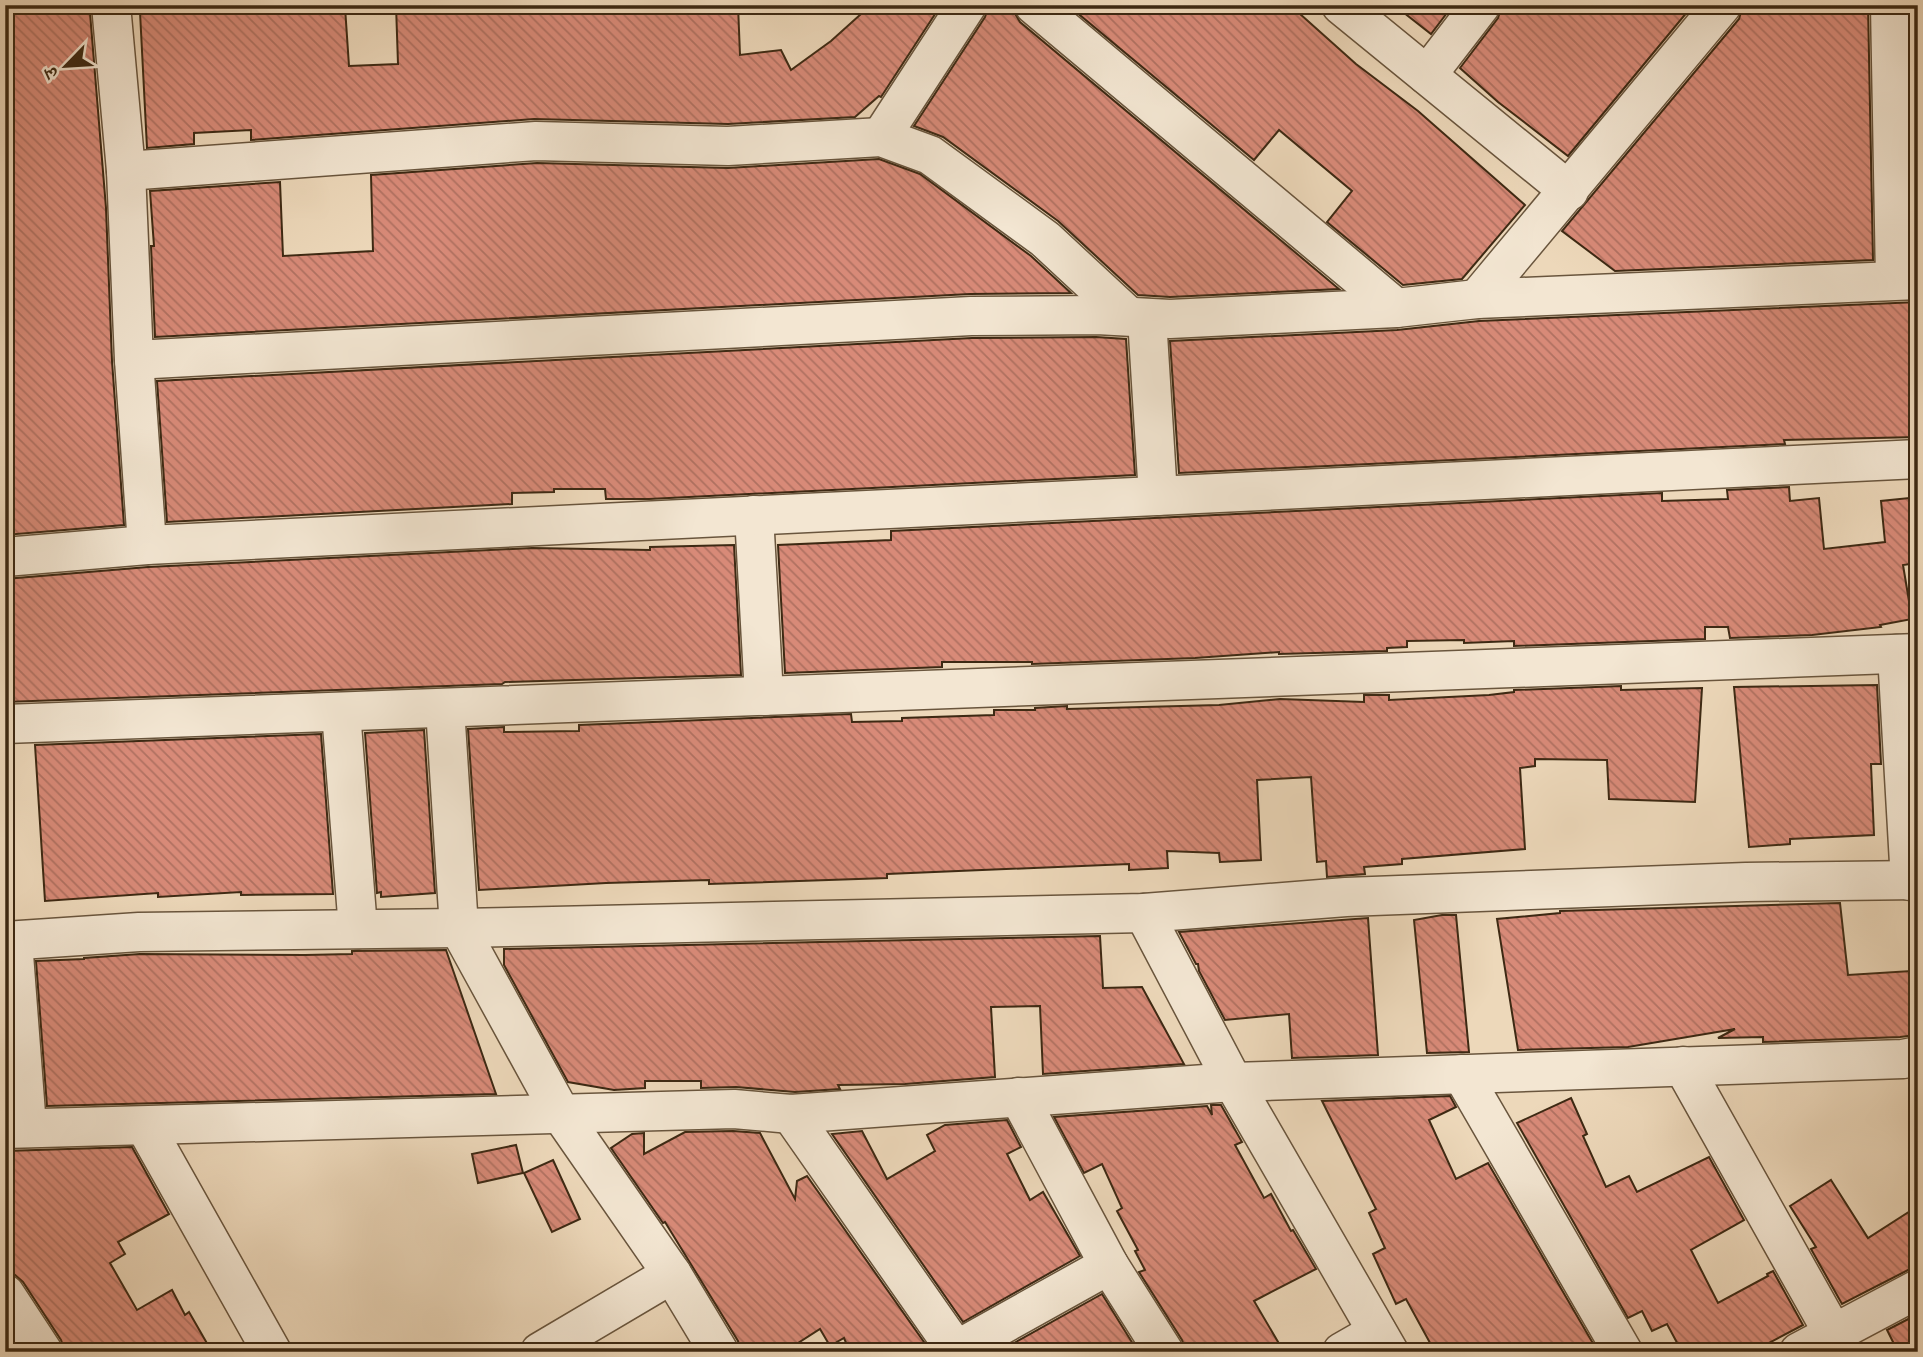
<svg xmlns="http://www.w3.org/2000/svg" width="1923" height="1357" font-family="'Gentium Book Plus','Noto Serif Devanagari',serif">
	<defs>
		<pattern id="building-back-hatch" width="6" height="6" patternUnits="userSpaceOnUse" patternTransform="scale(1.75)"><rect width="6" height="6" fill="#d88a78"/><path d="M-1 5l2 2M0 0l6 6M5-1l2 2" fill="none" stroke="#b07161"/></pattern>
	</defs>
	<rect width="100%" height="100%" fill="#edd8ba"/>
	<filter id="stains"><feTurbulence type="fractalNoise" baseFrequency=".00286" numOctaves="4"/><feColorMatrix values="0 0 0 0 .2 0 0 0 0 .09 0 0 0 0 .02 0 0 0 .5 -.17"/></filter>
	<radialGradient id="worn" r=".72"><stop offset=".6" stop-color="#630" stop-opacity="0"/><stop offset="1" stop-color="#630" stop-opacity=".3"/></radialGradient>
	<g fill="url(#building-back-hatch)" stroke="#3d2913" stroke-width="2">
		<path d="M396,5H738L740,55L781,50L791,70L831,41L871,5H941L881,97L879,96L855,117L728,124L534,119L251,140V130L194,133V144L147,148L140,12L188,8V14L345,7L349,66L398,64Z"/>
		<path d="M989,5H1010L1020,22L1339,289L1170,297L1138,295L1058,221L943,137L914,126L985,17Z"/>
		<path d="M1080,5H1290L1356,64L1418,111L1525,205L1462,279L1403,285L1327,222L1352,191L1279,130L1254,160L1075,11Z"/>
		<path d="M1394,5H1445L1450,9L1431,34Z"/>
		<path d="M1502,5H1693L1568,156L1498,102L1460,68L1498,18Z"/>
		<path d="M1743,5H1868L1873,260L1615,271L1562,231L1739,19Z"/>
		<path d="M1912,8H1918V49H1913Z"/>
		<path d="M5,13H90L106,208L112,361L124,525L5,535Z"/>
		<path d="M879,159L920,174L1031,256L1071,293L970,294L155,337L151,246H154L150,191L280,182L283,256L373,251L371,175L537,163L728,168Z"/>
		<path d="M1915,167H1918V258H1916Z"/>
		<path d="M1918,302V437L1784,440L1785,444L1179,473L1170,341L1397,330L1479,321Z"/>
		<path d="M1096,337L1126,339L1135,475L649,499H606L605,489H554V492L512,493V504L167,522L157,381L972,338Z"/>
		<path d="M1789,487L1790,501L1819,498L1824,549L1885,542L1881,501L1909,498L1917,563L1903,565L1912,619L1880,625L1881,627L1812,635L1730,638L1728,627H1705V639L1514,646V641L1464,643V640L1407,641V647L1387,648V651L1279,654V652L1195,658L1032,664V662H942V667L785,673L778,545L891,540V531L1662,493V501L1728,499L1727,490Z"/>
		<path d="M734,545L741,675L505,682L502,684L5,702V579L148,567L532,548L650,550V547Z"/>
		<path d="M1877,685L1881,764H1871L1874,835L1790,839V844L1749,847L1734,687Z"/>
		<path d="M1621,686V690L1702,688L1695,802L1609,799L1607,760L1535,759V766L1520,768L1525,849L1402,859V864L1364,867L1365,874L1327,877L1326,861L1317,862L1311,777L1257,780L1261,860L1220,862L1219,853L1167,851L1168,868L1129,870V864L887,874V878L709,884V880L606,883L479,890L468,729L504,727V732L579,731V725L851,714L852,722L902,721V718L994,715V710H1035V708L1067,706V709L1219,705L1280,699L1364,702V695H1389V700L1489,695L1514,692V690Z"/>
		<path d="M424,730L435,893L381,897V892L377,893L365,733Z"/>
		<path d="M321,734L333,894L241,895V892L158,897V893L45,901L35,745Z"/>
		<path d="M1840,903L1848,975L1911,971L1916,1035L1900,1037L1763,1042V1037L1718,1038L1735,1029L1628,1047L1518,1050L1497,919L1560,913V911Z"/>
		<path d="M1442,915H1456L1469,1052L1427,1053L1414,920Z"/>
		<path d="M1368,918L1378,1055L1292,1058L1289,1014L1225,1020L1199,971L1198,964H1196L1179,932Z"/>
		<path d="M1100,936L1103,988L1142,987L1184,1064L1043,1074L1040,1006L991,1007L995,1077L905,1084L838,1085L840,1089L795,1092L736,1087L701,1088V1081H645V1088L614,1090L568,1082L504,965V949Z"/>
		<path d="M446,950L496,1094L47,1106L36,961L84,959V958L140,954L305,955L352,954V951Z"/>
		<path d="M1450,1096L1456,1107L1429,1120L1456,1179L1488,1163L1598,1352H1435L1406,1299L1396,1304L1373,1254L1385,1248L1369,1213L1376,1209L1322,1101Z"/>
		<path d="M1571,1098L1587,1134L1583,1136L1606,1187L1629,1176L1637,1192L1709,1157L1744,1220L1691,1250L1718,1303L1768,1276L1767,1274L1773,1271L1803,1325L1752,1352H1682L1667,1324L1652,1331L1642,1311L1628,1318L1517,1123Z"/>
		<path d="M1211,1105H1221L1242,1142L1235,1145L1264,1198L1271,1194L1291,1231L1293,1230L1316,1269L1254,1301L1284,1352H1186L1182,1340L1139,1272L1145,1270L1135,1251L1138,1250L1117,1211L1122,1208L1102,1164L1084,1173L1054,1117L1207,1106L1212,1115Z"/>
		<path d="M1007,1120L1021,1147L1007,1154L1030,1200L1043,1192L1080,1256L963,1322L832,1134L862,1131L887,1179L935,1151L927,1135L945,1125Z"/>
		<path d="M733,1131L760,1133L795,1199L797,1181L807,1176L931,1352H850L844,1338L830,1346L820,1329L784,1352H741L738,1341L665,1222L663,1223L611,1148L632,1134L644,1133V1154L685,1132Z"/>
		<path d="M516,1145L523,1173L478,1183L472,1154Z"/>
		<path d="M132,1147L169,1214L118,1242L125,1254L110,1263L137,1310L172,1290L185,1315L189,1312L212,1352H65L61,1340L23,1282L15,1275L5,1272V1151Z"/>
		<path d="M553,1160L580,1219L552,1232L524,1173Z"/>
		<path d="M1831,1180L1868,1238L1918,1206V1267L1908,1270L1842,1304L1811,1249L1816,1247L1790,1206Z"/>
		<path d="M1102,1294L1138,1352H998Z"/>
		<path d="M1918,1314V1352H1898L1887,1330Z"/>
	</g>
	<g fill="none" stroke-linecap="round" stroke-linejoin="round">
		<defs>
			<g id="street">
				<path d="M111,5L126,171L134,360L147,545"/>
				<path d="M1034,5L1396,308"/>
				<path d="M1341,5L1569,191"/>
				<path d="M1890,5L1895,280"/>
				<path d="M1427,75L1481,5"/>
				<path d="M881,137L967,5"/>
				<path d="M126,171L536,141L728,146L881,137L930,155L1045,239L1128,316"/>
				<path d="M1477,299L1722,5"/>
				<path d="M1147,318L1158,496"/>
				<path d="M134,360L971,316L1097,315L1170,319L1396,308L1477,299L1918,280"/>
				<path d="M754,515L764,696"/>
				<path d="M5,557L147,545L1918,459"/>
				<path d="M1897,654L1910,881"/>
				<path d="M445,708L459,928L561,1114L672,1274L719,1352"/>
				<path d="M341,712L358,929"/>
				<path d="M5,724L1918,653"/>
				<path d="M1144,913L1233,1082L1389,1352"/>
				<path d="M5,941L139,932L459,928L1144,913L1346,897L1746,882L1918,880"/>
				<path d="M13,941L27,1127"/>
				<path d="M1683,1066L1833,1333"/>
				<path d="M1462,1074L1623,1352"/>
				<path d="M1019,1097L1109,1265L1164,1352"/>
				<path d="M791,1114L956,1350"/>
				<path d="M145,1126L272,1352"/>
				<path d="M5,1129L734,1109L791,1114L1233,1082L1903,1059L1918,1056"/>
				<path d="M5,1294L43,1352"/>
				<path d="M540,1352L672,1274"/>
				<path d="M953,1352L1109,1265"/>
				<path d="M1342,1352L1377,1332"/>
				<path d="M1799,1352L1918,1289"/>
			</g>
		</defs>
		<use href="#street" stroke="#69553d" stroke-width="41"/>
		<use href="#street" stroke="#f3e6d2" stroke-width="38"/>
	</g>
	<rect width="1923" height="1357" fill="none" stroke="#edd8ba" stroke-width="28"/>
	<rect x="7" y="7" width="1909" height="1343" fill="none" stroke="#3d2913" stroke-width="3.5"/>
	<rect x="14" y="14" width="1895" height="1329" fill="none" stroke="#3d2913" stroke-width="2"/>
	<g transform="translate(66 66) rotate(245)" stroke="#f3e6d2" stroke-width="5" paint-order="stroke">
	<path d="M0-5L12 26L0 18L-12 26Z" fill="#3d2913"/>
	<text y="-10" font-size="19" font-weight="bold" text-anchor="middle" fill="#3d2913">उ</text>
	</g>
	<rect width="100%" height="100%" filter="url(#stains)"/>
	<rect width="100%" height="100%" fill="url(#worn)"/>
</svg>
